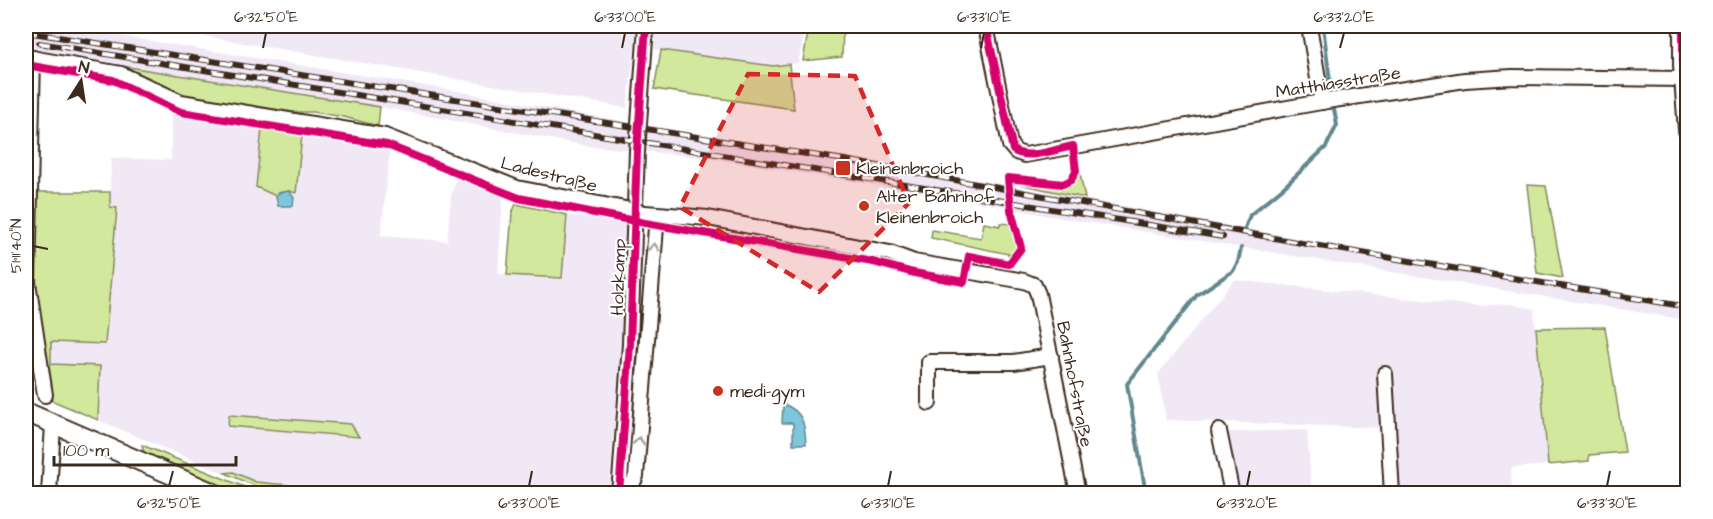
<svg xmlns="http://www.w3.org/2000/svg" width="1713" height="519" font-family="'Architects Daughter',sans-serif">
	<rect width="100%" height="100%" fill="#fff"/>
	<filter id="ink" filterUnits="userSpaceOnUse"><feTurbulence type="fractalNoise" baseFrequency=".0167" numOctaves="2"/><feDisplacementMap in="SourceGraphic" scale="12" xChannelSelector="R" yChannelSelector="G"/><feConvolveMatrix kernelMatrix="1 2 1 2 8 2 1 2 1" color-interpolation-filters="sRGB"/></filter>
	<g filter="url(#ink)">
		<g fill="#f1e8f6">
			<path d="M26,26H59L457,91L574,113L1053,193L1306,240L1687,303V320L1049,216L985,203L703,157L588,146L380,107L245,88L26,50Z"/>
			<path d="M144,26H637L627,108Z"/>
			<path d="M656,26H806L798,63L773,66L654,49Z"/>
			<path d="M171,112L207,120L390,150L381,236L447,241L451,195L457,177L503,196L498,274L562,278L567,215L630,223L609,493H271L98,420L100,366L51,364V341L105,344L116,208L110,207L111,158L171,160Z"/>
			<path d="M1234,280L1478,306L1509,304L1534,309L1548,465L1511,468L1512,493H1384L1383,428L1166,420L1158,374Z"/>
			<path d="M1307,430L1311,485H1301L1302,493H1236L1224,432Z"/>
		</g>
		<g fill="#d2e89d" stroke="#86895e" stroke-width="1.5">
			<path d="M809,26H843L842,57L803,61Z"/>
			<path d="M661,50L773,66L789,64L794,109L654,89Z"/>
			<path d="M116,65L380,107L378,126L344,117L313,112H293L261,107L260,110L173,93Z"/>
			<path d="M262,128L302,135L296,193L289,191L278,193L276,196L256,187Z"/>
			<path d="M1079,169L1085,198L1014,183L1067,186L1075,178L1077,170Z"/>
			<path d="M1527,185L1546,186L1563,278L1537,273Z"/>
			<path d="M35,192H110V207L117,208L105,344L51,342V364L100,366L98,420L51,400L33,280Z"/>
			<path d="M516,204L567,215L562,278L507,275L512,213Z"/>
			<path d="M984,223L1000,226V223L1011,224L1017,252L1009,258V254L931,238L932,230L981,238Z"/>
			<path d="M1605,327L1625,452L1589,455V461L1548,465L1536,328Z"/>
			<path d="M229,415L351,424L359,437L228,426Z"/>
			<path d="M142,445L259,493H229L145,457Z"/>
			<path d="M233,472L256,482L287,485V493H291H271L225,473Z"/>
		</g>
		<g fill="#7cc7db" stroke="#62888f" stroke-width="1.5">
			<path d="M289,191L294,198L293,206H278L276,196L278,193Z"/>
			<path d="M783,404C803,411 805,424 806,444H793V423H782Z"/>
		</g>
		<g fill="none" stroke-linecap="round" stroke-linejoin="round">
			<g stroke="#62888f" stroke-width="4">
				<path d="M1323,26L1332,97"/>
				<path d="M1245,228L1250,215L1284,187L1326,147L1337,125L1333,104"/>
				<path d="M1146,494L1127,384L1197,295L1233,271L1238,262L1241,248"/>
			</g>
			<defs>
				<g id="minor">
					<path d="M986,26L1010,145L1016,152L1025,155L1327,101L1465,80L1512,77L1684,79"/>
					<path d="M1309,26L1322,102"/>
					<path d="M26,57L121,74L181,102L385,136L517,188L625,209"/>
					<path d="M33,58L28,282L45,395"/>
					<path d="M645,213L708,218L890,253L914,262L1024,281L1034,285L1038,294L1078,494"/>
					<path d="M1385,374L1392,494"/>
					<path d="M929,403V362H1014L1051,356"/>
					<path d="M1219,431L1232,494"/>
					<path d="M619,490L632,485L636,476L657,215"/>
					<path d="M49,494L53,424"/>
					<path d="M619,494L630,344L637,151L646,26"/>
				</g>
				<g id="tertiary">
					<path d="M1683,26V65L1688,130"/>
					<path d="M26,412L216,494"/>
				</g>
			</defs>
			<use href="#minor" stroke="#3b2a1e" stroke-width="18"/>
			<use href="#tertiary" stroke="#3b2a1e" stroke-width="22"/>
			<use href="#minor" stroke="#fff" stroke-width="14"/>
			<use href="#tertiary" stroke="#fff" stroke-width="18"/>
			<defs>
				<g id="rail">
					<path d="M26,32L845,160L1307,244L1688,307"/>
					<path d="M39,43L1223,237"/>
				</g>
			</defs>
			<use href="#rail" stroke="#3b2a1e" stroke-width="6"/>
			<use href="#rail" stroke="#fff" stroke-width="4" stroke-dasharray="11" stroke-linecap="butt"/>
			<defs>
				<path id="minor-bridge" d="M625,209L645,213"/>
			</defs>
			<use href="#minor-bridge" stroke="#3b2a1e" stroke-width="18" stroke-linecap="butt"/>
			<use href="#minor-bridge" stroke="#fff" stroke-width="14"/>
			<defs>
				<g id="cycleway">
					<path d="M1683,26V65L1688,130"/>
					<path d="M26,65L113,80L181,112L387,145L519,198L645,223L873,262L914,273L964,282L969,256L1009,264L1021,248L1011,210L1008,178L1063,184L1071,180L1076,171L1073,146C1056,149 1028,161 1013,150L986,26"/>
					<path d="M619,494L630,344L637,151L646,26"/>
				</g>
			</defs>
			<use href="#cycleway" stroke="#fff" stroke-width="11"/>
			<use href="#cycleway" stroke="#d6006c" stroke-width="8"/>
		</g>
		<defs><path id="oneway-chevron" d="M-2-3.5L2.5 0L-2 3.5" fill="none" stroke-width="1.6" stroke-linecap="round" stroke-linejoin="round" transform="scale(1.5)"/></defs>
		<g stroke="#a79f9a">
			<use href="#oneway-chevron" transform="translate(654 247) rotate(-86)"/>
			<use href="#oneway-chevron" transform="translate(639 441) rotate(-85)"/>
		</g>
	</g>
	<path fill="#d62828" fill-opacity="0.2" stroke="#d62828" stroke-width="4.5" stroke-dasharray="12 8" stroke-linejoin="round" d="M748,74L855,76L909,203L819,292L680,207Z"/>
	<path fill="none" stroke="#3b2a1e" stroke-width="2" d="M263,48L266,33M622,48L625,33M981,48L984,33M1340,48L1344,33M33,246L48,249M169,486L173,471M529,486L532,471M888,486L891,471M1247,486L1250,471M1607,486L1610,471"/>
	<g fill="#c8321e" stroke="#fff" stroke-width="2">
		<rect x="835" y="160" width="16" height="16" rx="3"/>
		<circle cx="864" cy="206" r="6"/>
		<circle cx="718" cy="391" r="6"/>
	</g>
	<g text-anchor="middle" stroke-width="4.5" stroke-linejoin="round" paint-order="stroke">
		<g font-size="18" fill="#3b2a1e" stroke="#fff">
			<text transform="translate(1338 82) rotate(-9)" y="6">Matthiasstraße</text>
			<text transform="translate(549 174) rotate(14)" y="6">Ladestraße</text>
			<text transform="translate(618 277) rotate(-88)" y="6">Holzkamp</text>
			<text transform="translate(1075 384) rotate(79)" y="6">Bahnhofstraße</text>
		</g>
		<g font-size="18" fill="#3b2a1e" stroke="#fff" text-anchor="start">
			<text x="856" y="174">Kleinenbroich</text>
			<text x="876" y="202">Alter Bahnhof<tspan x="876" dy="21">Kleinenbroich</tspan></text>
			<text x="730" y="397">medi-gym</text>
		</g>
	</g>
	<rect width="1713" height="519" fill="none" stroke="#fff" stroke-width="66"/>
	<g transform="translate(81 81) rotate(12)" stroke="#ffffff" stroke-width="4.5" paint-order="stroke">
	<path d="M0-4.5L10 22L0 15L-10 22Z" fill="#3b2a1e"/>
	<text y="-9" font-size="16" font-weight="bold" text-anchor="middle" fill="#3b2a1e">N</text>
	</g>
	<path d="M54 456v9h182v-9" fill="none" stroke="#3b2a1e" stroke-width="3"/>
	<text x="63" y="456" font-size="18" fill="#3b2a1e" stroke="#ffffff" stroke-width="4.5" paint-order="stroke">100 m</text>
	<rect x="33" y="33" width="1647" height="453" fill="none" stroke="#3b2a1e" stroke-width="2"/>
	<g font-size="15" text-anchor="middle" fill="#3b2a1e">
		<text x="266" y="22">6°32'50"E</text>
		<text x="625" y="22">6°33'00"E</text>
		<text x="984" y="22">6°33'10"E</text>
		<text x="1344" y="22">6°33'20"E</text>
		<text transform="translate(16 246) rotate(-90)" y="5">51°11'40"N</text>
		<text x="169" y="508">6°32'50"E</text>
		<text x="529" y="508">6°33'00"E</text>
		<text x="888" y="508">6°33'10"E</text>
		<text x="1247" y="508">6°33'20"E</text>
		<text x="1607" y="508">6°33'30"E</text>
	</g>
</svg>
